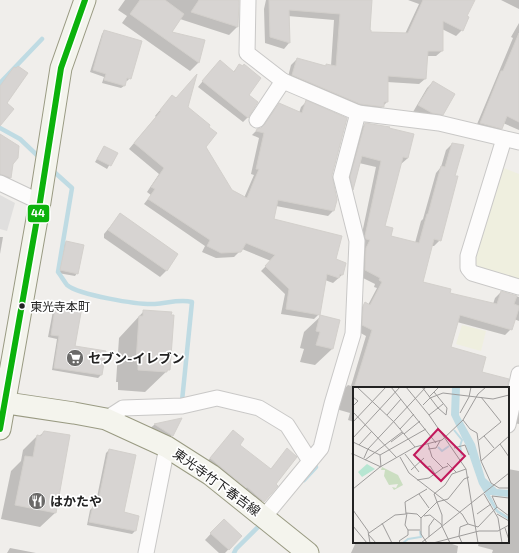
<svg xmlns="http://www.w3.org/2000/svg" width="519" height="553" font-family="'Exo 2','Noto Sans JP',sans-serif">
	<rect width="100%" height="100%" fill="#f0eeeb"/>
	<g fill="#efefdf">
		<path d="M501,167L519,174V281L479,270L473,258Z"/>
		<path d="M462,325L486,331L481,351L456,344Z"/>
	</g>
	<path fill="#e0dfde" d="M0,195L15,203L7,231L0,229Z"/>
	<g fill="#0003">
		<path d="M125,0H238V26L229,35L180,19L170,33L199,62L190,71L122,23L127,16L118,10Z"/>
		<path d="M266,0H371L370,33L405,34L419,4L408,0H474L465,16L462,30L456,36L442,29V51L436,56H427L425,79L419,84L387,82V102L377,112L287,81L291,65L297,59L325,66L327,65L331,66L334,20L288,16L289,43L284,49L265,43L264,9Z"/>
		<path d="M501,0H519V9Z"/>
		<path d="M519,23V130L503,123L501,128L495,134L475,129L513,38L511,37Z"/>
		<path d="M104,31L130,78L127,81H125L124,86L121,88L102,83L104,77L90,72L102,34Z"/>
		<path d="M240,65L247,95L248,117L243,122L198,87L215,66L233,72Z"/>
		<path d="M433,82L442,114L436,121L426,119L413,112L427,88Z"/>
		<path d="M172,96L187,107L205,147L231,191L244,198L254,175L251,174L259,138L252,135L257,130L261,129L274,110L279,104L299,113L301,107L306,102L331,175L333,211L328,216L276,206L273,220L335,260L342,275L333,283L325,280L319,314L314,319L281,314L285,294L261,271L271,261L242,249L234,257L216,258L202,252L205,246L144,204L151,195L147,192L159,174L129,149L156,117L155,116Z"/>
		<path d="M365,124L408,158L401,164H400L384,227L390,237L415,243L421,221L423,219L436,173L441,167L446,150L452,144L454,176L440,240L434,246H431L422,282L449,294L493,304L495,298L501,292L519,297V321L514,319L511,329L505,335L457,322L449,348L481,373L506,388H354V422L348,420L350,413L336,409L342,391L348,385L351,386L366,336L357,331L360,309L366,303L368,305L377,288L374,287L375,284L359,276L360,255L364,246L360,245V243L376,167L359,163L353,189L347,195L345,184L359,130Z"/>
		<path d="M0,135L12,163L10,178L0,187Z"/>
		<path d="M104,147L116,154L107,169L95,162Z"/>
		<path d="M120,215L177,254L166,271L160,277L104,238V234Z"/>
		<path d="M0,237H3L0,254Z"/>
		<path d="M66,242L77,273L75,276L58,273L63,245Z"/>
		<path d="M57,303L74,347L101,375L98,378L52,370L57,339L48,337L54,306Z"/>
		<path d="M144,311L169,369L145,392L118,390V382H116L119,338Z"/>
		<path d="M321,316L339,320L332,349L315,365L300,362L304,349L300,348L304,332Z"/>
		<path d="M519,401V424L514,423Z"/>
		<path d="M181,419L172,435L166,441L148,430L154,425Z"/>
		<path d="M233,431L238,445L270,470L287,450L275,484L277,486L257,507L205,464Z"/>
		<path d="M44,432L55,513L40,527L1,519L11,471L21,461L23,450L37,436H39Z"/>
		<path d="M109,450L123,513L138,516L135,531L132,534L87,525L90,510L93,507H95L106,453Z"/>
		<path d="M354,450V456L351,454Z"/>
		<path d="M508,469L519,471V553H492L493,550L478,546L479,542H508Z"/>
		<path d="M218,526L241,536L225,553H219L205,540Z"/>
		<path d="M356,542H446L458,546L457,553H351Z"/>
		<path d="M10,548L36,553H7Z"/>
	</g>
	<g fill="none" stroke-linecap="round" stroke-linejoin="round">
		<g stroke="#bfdbe3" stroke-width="4.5">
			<path d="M0,83L42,39"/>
			<path d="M0,128L20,139L40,158"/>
			<path d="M51,169L72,188L58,272C61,276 64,281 67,285C79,295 138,305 155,304C168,303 180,299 192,302L182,401L185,402"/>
			<path d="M304,480L316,467L313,462"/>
			<path d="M234,553L236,549L261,524"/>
		</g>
	</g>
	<g fill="#d7d4d2" stroke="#d3d0cc">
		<path d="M140,0H165L184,14L172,32L205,40L199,63L130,14Z"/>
		<path d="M199,0H239L238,27L191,12Z"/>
		<path d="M269,0H372L370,30H371V32L408,33L423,0H475L467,16L469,17L463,31L443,21V51H428L426,79L388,76V102H384V107L360,104L292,75L297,58L326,66V64L336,66L340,14L289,10L290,43L270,37Z"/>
		<path d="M104,30L142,41L131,79L127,78L125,86L104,80L106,74L93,70Z"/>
		<path d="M519,33V122L507,116L502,129L480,123L501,71H503Z"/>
		<path d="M220,60L234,72L239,64L243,66L244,64L261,78L249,95L258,102L248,118L202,81Z"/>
		<path d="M18,66L28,73L7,103L14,109L0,126V86L14,67L16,68Z"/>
		<path d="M197,74L188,107L210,125L209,127L217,133L206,147L232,190L247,198L259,169H256L264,133L256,131L257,129L261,128L264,125L279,103L302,113L306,100L347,118L332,175L337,200L334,211L278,200L274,219L342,236L336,259L346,263L343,275L340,274L339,278L327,274L320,315L286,309L289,289L265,266L275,255L246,243L241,252L221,253L207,246L210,240L148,199L155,189L151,187L164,168L134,143L161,111L160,110L172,95L176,98Z"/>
		<path d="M433,81L455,94L443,115L432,113L418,105Z"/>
		<path d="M365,123L390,127L389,128L414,134L408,158L403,157L385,226L393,228L391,236L419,243L427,214H428L441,166L445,167L452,143L464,145L455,176H458L441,241L434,239L423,282L451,289L450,293L497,304L501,291L517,296L514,304L519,306V308L512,330L460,315L451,347L486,357L482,372L509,379L507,388H354L372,330L362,325L363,306L365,302L370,305L382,282L379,280L380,278L365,270L366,248L370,240L366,239L365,236L381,161L362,156L353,190L350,177Z"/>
		<path d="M0,134L19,146L18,158L13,164L11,178L0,174Z"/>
		<path d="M104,146L118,153L111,166L97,159Z"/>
		<path d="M120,213L178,254L167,271L108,230Z"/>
		<path d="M66,241L84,245L78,274L60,270Z"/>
		<path d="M56,302L82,307L75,346L106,351L102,375L54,368L59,336L51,335Z"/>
		<path d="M143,310L172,312L171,315H174L170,370H167V372L138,370V362H136L139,316H143Z"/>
		<path d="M320,315L340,320L333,349L316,345L320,332L316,331Z"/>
		<path d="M182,418L173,436L154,424Z"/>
		<path d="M233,430L244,439L240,445L271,469L287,448L297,457L276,484L278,486L264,502L247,487L246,488L210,458Z"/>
		<path d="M44,431L70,435L56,513L15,505L25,456L33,457L37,435L41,436Z"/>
		<path d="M109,449L136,455L124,512L139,516L136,531L89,522L93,506L97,507Z"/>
		<path d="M224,519L242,536L229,550L210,533Z"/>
	</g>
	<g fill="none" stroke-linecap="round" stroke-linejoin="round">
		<defs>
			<g id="street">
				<path d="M248,0L247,53L283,81L257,120"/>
				<path d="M358,113L439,123L519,142"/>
				<path d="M504,139L468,256V268L472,273L519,287"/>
				<path d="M0,183L40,202"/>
				<path d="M106,419L123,408L182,406L217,398L259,408L287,425L310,461"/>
				<path d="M508,425L519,374"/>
				<path d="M264,517L321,448L332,404L353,334L357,241L341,177L358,113L283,81"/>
				<path d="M146,553L167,447"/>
			</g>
			<g id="secondary">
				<path d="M0,402L74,413L106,419L167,447L211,475L308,553"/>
				<path d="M0,429L40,202L61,68L85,0"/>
			</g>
		</defs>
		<use href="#street" stroke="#c9c8c7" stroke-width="17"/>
		<use href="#secondary" stroke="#999a82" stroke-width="23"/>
		<use href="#street" stroke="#fdfcfc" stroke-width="15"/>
		<use href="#secondary" stroke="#f4f4ed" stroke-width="21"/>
		<defs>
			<path id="bus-1" d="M0,429L40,202L61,68L85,0"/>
		</defs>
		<use href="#bus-1" stroke="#fff" stroke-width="9"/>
		<use href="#bus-1" stroke="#0cb20c" stroke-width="6"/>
	</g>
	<defs>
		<symbol id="supermarket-disc" viewBox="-11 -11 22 22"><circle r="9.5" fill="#6a6968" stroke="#fff"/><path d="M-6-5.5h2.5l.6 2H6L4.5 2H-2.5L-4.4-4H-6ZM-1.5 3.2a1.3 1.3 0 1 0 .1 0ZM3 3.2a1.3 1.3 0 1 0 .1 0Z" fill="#fff"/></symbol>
		<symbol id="restaurant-disc" viewBox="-11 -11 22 22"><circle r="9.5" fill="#6a6968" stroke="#fff"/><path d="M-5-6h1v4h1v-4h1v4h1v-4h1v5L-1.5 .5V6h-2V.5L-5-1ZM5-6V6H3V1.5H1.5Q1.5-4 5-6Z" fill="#fff"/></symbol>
	</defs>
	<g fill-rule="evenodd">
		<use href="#supermarket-disc" x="65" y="348" width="20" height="20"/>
		<use href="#restaurant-disc" x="27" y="491" width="20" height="20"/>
	</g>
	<circle fill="#222" stroke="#fff" stroke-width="1.5" cx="22" cy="306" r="3.5"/>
	<g text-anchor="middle" stroke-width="3.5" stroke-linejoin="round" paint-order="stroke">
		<g font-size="12" fill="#222" stroke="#fff" text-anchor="start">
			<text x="30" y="311">東光寺本町</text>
		</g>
		<g font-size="13" font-weight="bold" fill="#222" stroke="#fff" text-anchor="start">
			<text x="88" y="363">セブン-イレブン</text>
			<text x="50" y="506">はかたや</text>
		</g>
		<g font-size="13" fill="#222" stroke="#fff">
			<text transform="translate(217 482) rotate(36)" y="5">東光寺竹下春吉線</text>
		</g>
	</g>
	<g transform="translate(353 387)">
		<rect width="156" height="156" fill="#f0eeeb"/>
		<path d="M29,80L45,88L50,98L41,103L39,100L43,101L45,97L36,98L31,89L32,83H28Z" fill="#cbdec1"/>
		<path d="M14,77L22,82L9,90L5,85Z" fill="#b7e6d2"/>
		<path d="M99,0H107L106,28L122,57L132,91L144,102L156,103V110L137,108L145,123L156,130V133L143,125L126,97L113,59L98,28Z" fill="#bfdbe3"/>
		<path fill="none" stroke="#bfdbe3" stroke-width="2" d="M101,43L109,53L107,59L109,69M85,60L89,64L96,59M50,156L55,152L68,150L67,144"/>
		<path fill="none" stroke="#9e9c9b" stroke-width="1" d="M4,0L41,35L62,60M38,0L83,56M53,0L76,28L113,82L125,156M69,0L85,21L90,17M0,10L5,14L0,19M76,10L86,0M70,18L77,11L90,6L140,12L156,8M0,25L44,71M107,26L116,10L118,0M34,28L48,12M76,28L85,21L93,28L94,21L81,5M110,33L117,42L124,46L128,74L156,49M0,35L33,0M47,42L61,27M51,47L67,34M131,49L141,61M0,51L47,0M126,53L148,35L128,10M0,55L27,68L28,80L0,67M38,55L50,46M75,57L79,70L90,81L95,79M147,57L156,70M6,58L19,44M101,61L112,58L116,68M75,62L83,61L87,54M52,67L66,85M27,68L73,42M47,70L56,86L109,127L115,137L125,140L144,120L139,109L156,111M11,71L15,62L73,0M12,73L49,45M67,74L73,81L77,79L82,87M128,74L138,96L146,101H156M94,76L103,85M58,83L71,71M64,93L76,91L90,81M0,102L27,80L62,60L89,53L110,33L125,7L133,0M66,107L76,121M81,107L92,98L99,87L113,82M81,107L89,128V138M131,107L145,131L149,156M144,120L156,129M0,123L15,144L17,156M53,126L64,127L68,131M54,126L52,138L55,143M124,127L138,117M144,127L156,134M71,129L77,128L88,137L97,156M29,136L39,156M0,139L14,156M152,141L156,153M16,146L42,128L53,127L52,115L74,102M15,147L23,156M76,150V139L81,132M48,156L46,154L55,148V143H67M68,156L156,86M74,156L68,147V131L84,115L95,112L111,92L116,90M80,156L126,144H145L156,138M109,156L106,149L107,140L115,137"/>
		<path fill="#c2185b" fill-opacity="0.15" stroke="#c2185b" stroke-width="2" d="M85,42L112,69L88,94L61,68Z"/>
		<rect width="156" height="156" fill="none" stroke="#222" stroke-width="2"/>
	</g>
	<rect stroke="#fff" stroke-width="1.5" x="27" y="204" width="23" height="19" rx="4" fill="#0cb20c"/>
	<g font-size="11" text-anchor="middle" font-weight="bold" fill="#fff">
		<text x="38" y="217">44</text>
	</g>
</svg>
